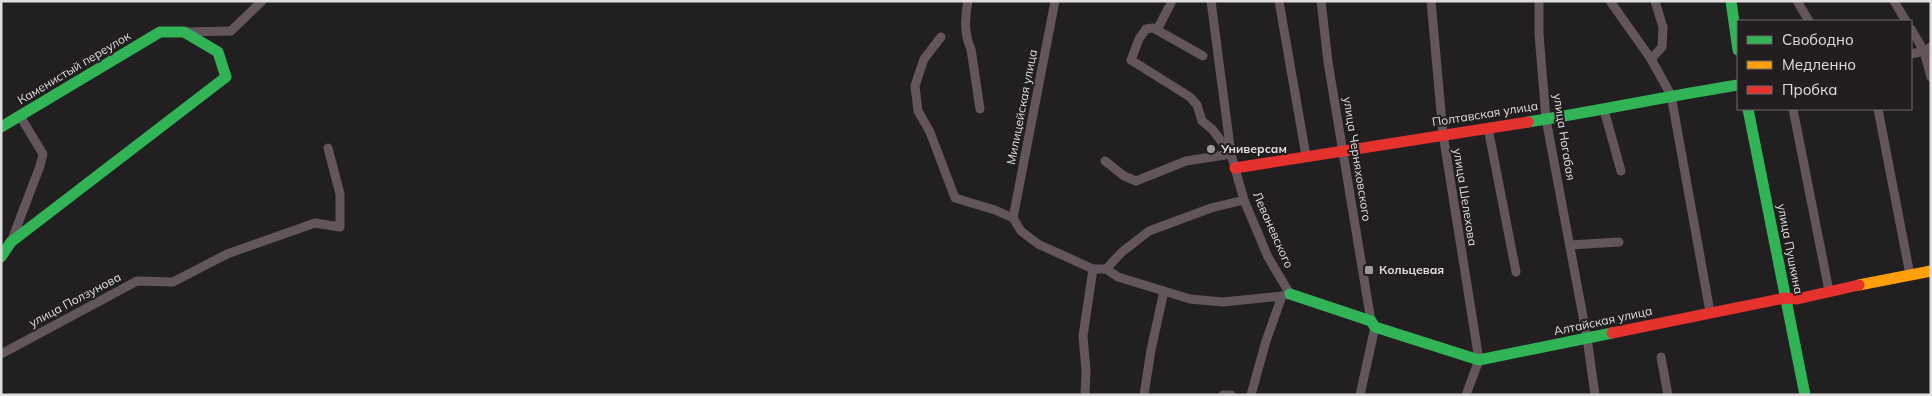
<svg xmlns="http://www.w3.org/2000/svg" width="1932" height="396" font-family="Mulish,sans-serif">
	<rect width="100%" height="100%" fill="#211f20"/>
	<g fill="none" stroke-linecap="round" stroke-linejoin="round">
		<g stroke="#62555c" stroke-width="9">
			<path d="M968,1C965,16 964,35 971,49L980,109"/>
			<path d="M1172,1L1157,30L1203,56"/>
			<path d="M1211,1L1231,154L1244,200L1268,257L1290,294L1282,296L1266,341L1251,395"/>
			<path d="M1279,1L1306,156"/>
			<path d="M1321,1L1328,62L1371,321"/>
			<path d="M1431,1L1443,134L1479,360L1466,395"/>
			<path d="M1539,1V34L1546,119L1587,338L1595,395"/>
			<path d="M1610,1L1651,59L1671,95L1710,312"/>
			<path d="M1797,1L1809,21"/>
			<path d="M1894,1L1906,21"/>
			<path d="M1911,29L1924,51L1931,77"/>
			<path d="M184,32L231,31L262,1"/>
			<path d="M941,37L924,59L915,86L918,111L930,132L955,198L995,210L1013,218L1021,231L1038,244L1093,269H1106L1122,252L1149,231L1211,208L1244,200"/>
			<path d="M1911,54L1924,51L1931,47"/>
			<path d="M1651,59L1662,47L1663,27L1655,1"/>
			<path d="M1793,109L1829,291"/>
			<path d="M1878,109L1910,275"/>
			<path d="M1604,110L1621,171"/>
			<path d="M1488,128L1516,272"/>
			<path d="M1105,161L1124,176L1136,181L1186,161L1231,154L1212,129L1202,121L1197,105L1190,97L1131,60L1139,39L1146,29L1153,28L1157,30"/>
			<path d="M1013,218L1055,1"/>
			<path d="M11,242L40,166L43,154L20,116"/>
			<path d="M1570,245L1619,242"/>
			<path d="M1106,269L1118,277L1164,291"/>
			<path d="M1,354L137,281L173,282L227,254L315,223L340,227V194L328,148"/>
			<path d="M1661,357L1668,395"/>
			<path d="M1085,395L1086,371L1083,336L1093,269"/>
			<path d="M1144,395L1151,350L1164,291L1190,299L1223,302L1282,296"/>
			<path d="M1223,395H1231"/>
			<path d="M1360,395L1375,327"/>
		</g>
		<g stroke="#30b455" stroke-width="11">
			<path d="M1731,1L1738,50"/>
			<path d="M1748,109L1805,395"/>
			<path d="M1528,122C1598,111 1668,96 1738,85"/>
			<path d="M1,127L160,32H184L218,52L226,77L11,242L1,257"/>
			<path d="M1290,294L1371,321L1375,327L1479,360L1612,333"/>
		</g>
		<path stroke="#ff9f0a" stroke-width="11" d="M1859,285L1931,271"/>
		<g stroke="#e5322d" stroke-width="11">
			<path d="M1235,168L1528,122"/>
			<path d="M1612,333L1785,298L1797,299L1859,285"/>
		</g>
	</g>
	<g fill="#9d9a9b" stroke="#221e1f" stroke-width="2">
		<circle cx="1211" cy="149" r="5"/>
		<rect x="1364" y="265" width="10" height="10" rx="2.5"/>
	</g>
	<g text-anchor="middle" stroke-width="4" stroke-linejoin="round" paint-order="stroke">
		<g font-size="12" fill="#e0dddd" stroke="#221e1f">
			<text transform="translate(74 68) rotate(-31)" y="4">Каменистый переулок</text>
			<text transform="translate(1022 107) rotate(-79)" y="4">Милицейская улица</text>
			<text transform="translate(1485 114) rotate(-9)" y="4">Полтавская улица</text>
			<text transform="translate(1564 137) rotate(81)" y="4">улица Ногабая</text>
			<text transform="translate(1357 159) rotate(81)" y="4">улица Черняховского</text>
			<text transform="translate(1465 197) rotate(81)" y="4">улица Шелехова</text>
			<text transform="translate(1273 230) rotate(66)" y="4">Леваневского</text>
			<text transform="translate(1790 249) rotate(79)" y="4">улица Пушкина</text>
			<text transform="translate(75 300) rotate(-28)" y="4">улица Ползунова</text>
			<text transform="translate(1603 321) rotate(-12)" y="4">Алтайская улица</text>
		</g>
		<g font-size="12" font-weight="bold" fill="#e0dddd" stroke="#221e1f" text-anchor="start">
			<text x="1221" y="153">Универсам</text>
			<text x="1379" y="274">Кольцевая</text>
		</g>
	</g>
	<rect width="1932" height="396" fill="none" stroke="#e0dddd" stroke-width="5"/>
	<rect x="1737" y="20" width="175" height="90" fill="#221e1f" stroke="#6e6a6b"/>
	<rect x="1747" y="36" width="25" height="8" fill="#30b455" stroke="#6e6a6b"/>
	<text x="1782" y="45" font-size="15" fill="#e0dddd">Свободно</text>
	<rect x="1747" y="61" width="25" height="8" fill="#ff9f0a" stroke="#6e6a6b"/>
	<text x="1782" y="70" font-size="15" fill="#e0dddd">Медленно</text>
	<rect x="1747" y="86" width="25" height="8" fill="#e5322d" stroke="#6e6a6b"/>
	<text x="1782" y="95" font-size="15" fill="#e0dddd">Пробка</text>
</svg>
